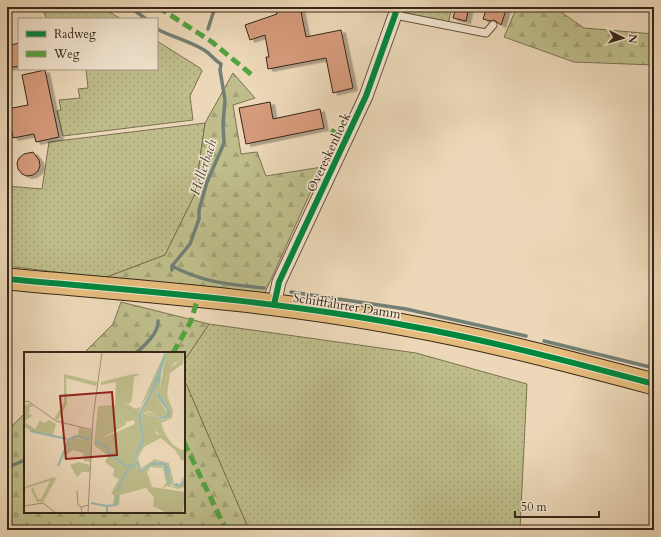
<svg xmlns="http://www.w3.org/2000/svg" width="661" height="537" font-family="Cardo,serif">
	<defs>
		<pattern id="grass-dots" width="8" height="8" patternUnits="userSpaceOnUse"><rect width="8" height="8" fill="#bebd8b"/><path d="M2 2h.1M6 6h.1" fill="none" stroke="#a4a277" stroke-width="1.8" stroke-linecap="round"/></pattern>
		<pattern id="forest-firs" width="22" height="20" patternUnits="userSpaceOnUse"><rect width="22" height="20" fill="#bebd8b"/><path d="M5 1l3.5 6h-7zM16 11l3.5 6h-7z" fill="#a4a277"/></pattern>
		<filter id="shadow"><feDropShadow dx="4.5" dy="2.5" stdDeviation="0" flood-color="#0004"/></filter>
	</defs>
	<rect width="100%" height="100%" fill="#ecd8b8"/>
	<filter id="stains"><feTurbulence type="fractalNoise" baseFrequency=".005" numOctaves="4"/><feColorMatrix values="0 0 0 0 .2 0 0 0 0 .09 0 0 0 0 .02 0 0 0 .5 -.17"/></filter>
	<radialGradient id="worn" r=".72"><stop offset=".6" stop-color="#630" stop-opacity="0"/><stop offset="1" stop-color="#630" stop-opacity=".3"/></radialGradient>
	<g fill="url(#grass-dots)" stroke="#7a7252">
		<path d="M25,7H106L105,9L121,19H47L41,7L25,10Z"/>
		<path d="M405,7H452L448,24L403,13Z"/>
		<path d="M157,41L200,68L202,71L190,96L193,120L63,136L57,111L61,110L59,100L80,98L78,89L88,88L86,69H157Z"/>
		<path d="M205,123L195,194L165,255L104,278L7,266V186L42,189L49,142Z"/>
		<path d="M209,324L416,353L527,384L520,530H249L184,379V361Z"/>
	</g>
	<g fill="url(#forest-firs)" stroke="#7a7252">
		<path d="M517,7H554L584,28L654,34V65L574,62L504,37Z"/>
		<path d="M233,73L255,98L233,105L241,154L257,152L266,176L322,167L263,297L104,278L165,255L195,194L205,123Z"/>
		<path d="M121,302L209,324L184,361V353H84L113,324Z"/>
		<path d="M184,379L249,530H7V431L25,413V512H184Z"/>
	</g>
	<g fill="none" stroke-linecap="round" stroke-linejoin="round">
		<g stroke="#727f74" stroke-width="3.5">
			<path d="M130,7L146,19"/>
			<path d="M157,29C172,37 189,41 204,50C211,54 214,60 221,64L220,70L225,100L223,125L224,143L207,182L199,210V219L190,244L172,266V270"/>
			<path d="M208,29L215,7"/>
			<path d="M172,266C204,283 229,284 264,288"/>
			<path d="M291,292L406,309L526,336"/>
			<path d="M544,341L654,368"/>
			<path d="M136,353C144,346 159,333 158,321"/>
			<path d="M7,470L11,466L25,460"/>
		</g>
	</g>
	<g fill="#d69b7b" stroke="#372719" filter="url(#shadow)">
		<path d="M275,7H300L306,37L341,30L353,88L333,93L326,58L268,69L266,57H269L265,35L250,40L245,25L277,14Z"/>
		<path d="M456,7H469L466,21L453,18Z"/>
		<path d="M487,7H507L501,25L494,20L490,21L483,19Z"/>
		<path d="M19,43V66L7,68V46Z"/>
		<path d="M45,70L59,137L36,142L34,134L13,138L11,126L7,127V109L28,105L22,75Z"/>
		<path d="M270,102L273,119L320,109L324,128L246,144L239,108Z"/>
		<path d="M33,152L39,160L40,166L38,171L33,175L27,176L22,174L18,169L17,163L19,158L24,154Z"/>
	</g>
	<g fill="none" stroke-linecap="round" stroke-linejoin="round">
		<defs>
			<path id="service" d="M395,15L486,33L493,25"/>
			<path id="minor" d="M274,305L279,282L366,96L395,15L397,7"/>
			<path id="primary" d="M7,279C139,291 273,300 404,325C488,340 571,362 654,384"/>
		</defs>
		<use href="#service" stroke="#645341" stroke-width="9"/>
		<use href="#minor" stroke="#645341" stroke-width="15"/>
		<use href="#primary" stroke="#372719" stroke-width="23"/>
		<use href="#service" stroke="#f3e6d1" stroke-width="7"/>
		<use href="#minor" stroke="#f3e6d1" stroke-width="13"/>
		<use href="#primary" stroke="#e6bc7c" stroke-width="21"/>
		<g stroke="#53a340" stroke-width="5" stroke-dasharray="10 5" stroke-linecap="butt">
			<path d="M158,7L212,42L252,75"/>
			<path d="M331,130C337,135 341,136 348,135"/>
			<path d="M173,353L191,321L198,297"/>
			<path d="M184,442L226,530"/>
		</g>
		<defs>
			<g id="cycleway">
				<path d="M7,279C139,291 273,300 404,325C488,340 571,362 654,384"/>
				<path d="M274,305L279,282L366,96L395,15L397,7"/>
			</g>
		</defs>
		<use href="#cycleway" stroke="#f3e6d1" stroke-width="8"/>
		<use href="#cycleway" stroke="#00873e" stroke-width="6"/>
	</g>
	<g text-anchor="middle" stroke-width="3" stroke-linejoin="round" paint-order="stroke">
		<g font-size="13" fill="#372719" stroke="#f3e6d1">
			<text transform="translate(328 152) rotate(-65)" y="5">Overeskenhoek</text>
			<text transform="translate(347 305) rotate(9)" y="5">Schifffahrter Damm</text>
		</g>
		<g font-size="14" font-style="italic" fill="#504c3f" stroke="#f3e6d1">
			<text transform="translate(203 167) rotate(-72)" y="5">Hellerbach</text>
		</g>
	</g>
	<g transform="translate(24 352)">
		<rect width="161" height="161" fill="#ecd8b8"/>
		<path d="M141,0L129,35L117,54V53ZM142,0H156L155,9L150,11L142,25L140,37L132,39L134,50L142,62L137,64L125,59L119,61L128,65L130,70V67L137,71L141,82L136,83L132,79L131,80L133,88L120,95L114,106L117,116L131,107L145,111L150,131H155L161,123V126L152,133L145,127L144,114L134,109L116,118L111,104L118,93L119,83L117,61L135,29L136,37ZM109,22H116L110,25L108,48L105,52L101,51L97,64L102,73L76,87L71,84L74,54L91,53L92,30L77,33V30ZM5,51L10,54L6,55L5,62L9,63L0,70L11,77L16,68L20,71L25,68L32,72L29,83L11,80L0,75V54ZM52,86L65,89L68,95L67,110L60,109L59,101L49,98L42,103V107H39L41,97L47,87ZM55,110L66,113V120H58L53,125L46,113ZM137,112L142,119L147,134L153,135L161,130L160,135L155,137L143,134L138,137L142,131L139,116L126,115L124,120L122,117L128,113Z" fill="#bebd8b"/>
		<path d="M156,0H160L159,12L146,21L143,43L149,59L148,66L137,71L130,67V75L127,72L128,65L120,60L142,62L134,50L132,39L140,37L144,18L155,9ZM134,39L146,59L144,66L138,68L123,61L137,66L144,62L134,46ZM40,22L73,30L72,34L42,26L43,52L34,68L30,67L40,51ZM101,51L112,57L117,54L114,63L118,87L109,105L114,118L122,117L128,135L161,140L159,161H143L129,154L130,145L122,136L96,143L95,153H89L90,143L87,142L95,127L89,124L90,117L81,110L84,104L70,93L71,84L76,87L111,72L110,68L102,70V73L97,64ZM55,75L68,79V95L65,89L47,84L54,83ZM130,79L134,83L141,82L148,92L157,98L161,97V107L158,109L151,98L137,86L133,88ZM30,125L32,127L19,150H13L7,137L9,136L14,147H17L26,129L0,137V135Z" fill="#bebd8b" fill-rule="evenodd"/>
		<path d="M141,0L142,3L137,21L136,37L135,29L117,61L120,90L111,105L117,119L128,110H139L145,115V126L149,132H156L161,126L159,133L153,135L145,131L139,113H128L116,121L109,105L118,87L114,63L129,34ZM134,39L146,59V65L140,67H135L122,61L135,66L143,63V58L134,46Z" fill="#99b9b1"/>
		<path fill="none" stroke="#99b9b1" stroke-width="2" d="M6,79L43,87M45,87L54,84L66,88M71,89L83,96L86,102L102,114L111,113M34,114L45,87M93,139L105,115M67,151L83,154M83,161V154L92,153L93,143"/>
		<path fill="none" stroke="#a49178" stroke-width="1" d="M0,50L4,49L32,69L69,78M53,139L54,153L57,155M0,154L19,151L32,161M58,161L57,155L65,153M64,161L69,66L78,0"/>
		<path fill="#8f2418" fill-opacity="0.15" stroke="#8f2418" stroke-width="2" d="M88,40L93,103L42,107L36,44Z"/>
		<rect width="161" height="161" fill="none" stroke="#372719" stroke-width="2"/>
	</g>
	<rect width="661" height="537" fill="none" stroke="#ecd8b8" stroke-width="24"/>
	<rect x="8" y="8" width="645" height="521" fill="none" stroke="#372719" stroke-width="2"/>
	<rect x="12" y="12" width="637" height="513" fill="none" stroke="#372719"/>
	<rect x="18" y="18" width="140" height="52" fill="#f3e6d1" stroke="#a89a87"/>
	<rect x="26" y="31" width="20" height="6" fill="#00873e" stroke="#a89a87"/>
	<text x="54" y="38" font-size="12" fill="#372719">Radweg</text>
	<rect x="26" y="51" width="20" height="6" fill="#53a340" stroke="#a89a87"/>
	<text x="54" y="58" font-size="12" fill="#372719">Weg</text>
	<g transform="translate(623 38) rotate(95)" stroke="#f3e6d1" stroke-width="3" paint-order="stroke">
	<path d="M0-3L7 15L0 10L-7 15Z" fill="#372719"/>
	<text y="-6" font-size="11" font-weight="bold" text-anchor="middle" fill="#372719">N</text>
	</g>
	<path d="M515 511v6h84v-6" fill="none" stroke="#372719" stroke-width="2"/>
	<text x="521" y="511" font-size="12" fill="#372719" stroke="#f3e6d1" stroke-width="3" paint-order="stroke">50 m</text>
	<rect width="100%" height="100%" filter="url(#stains)"/>
	<rect width="100%" height="100%" fill="url(#worn)"/>
</svg>
